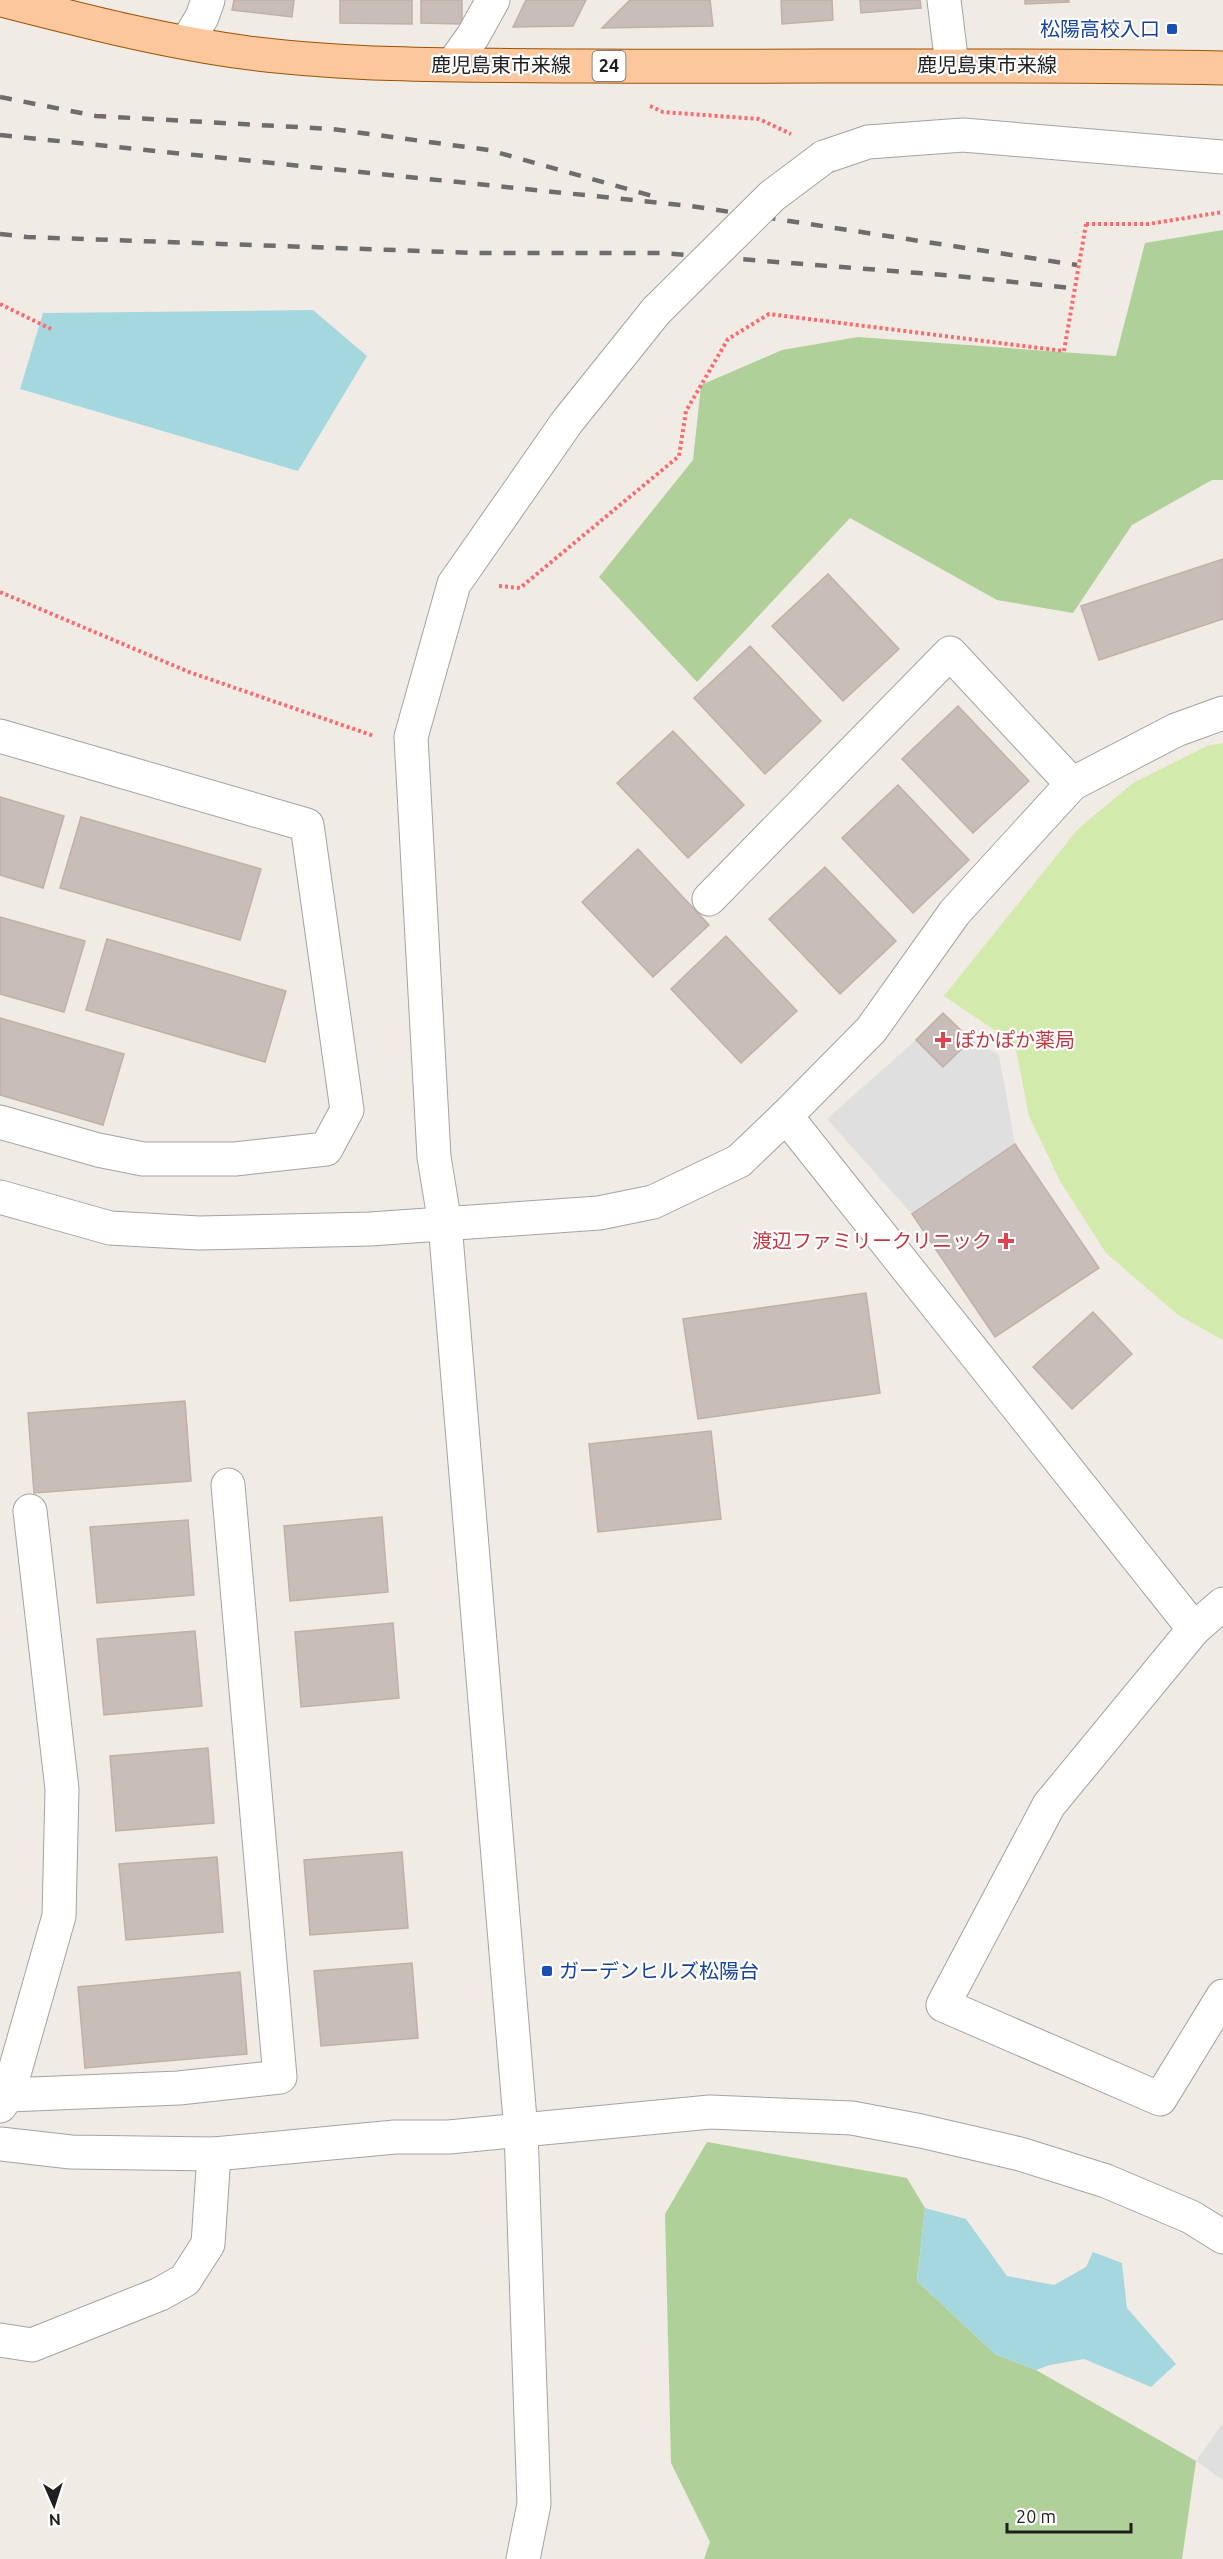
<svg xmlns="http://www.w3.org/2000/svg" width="1223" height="2559" font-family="Ubuntu,'Noto Sans JP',sans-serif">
	<rect width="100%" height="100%" fill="#f0ebe5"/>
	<path fill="#d2eaab" d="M1223,743V1340L1178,1315L1106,1253L1060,1181L1029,1116L1015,1044L944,996L1078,829L1133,783L1207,746Z"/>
	<g fill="#b0d099">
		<path d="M1223,230V480H1212L1132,525L1073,613L997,600L850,518L697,682L599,577L693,460L701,385L782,350L858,337L1116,356L1145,243Z"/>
		<path d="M707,2142L907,2178L925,2208L917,2281L995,2354L1036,2370L1196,2461L1182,2559H704L710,2542L671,2463L665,2214Z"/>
	</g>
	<g fill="#dfdfdf">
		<path d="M916,1040L943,1067L971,1040L999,1055L1015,1144L912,1214L827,1119Z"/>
		<path d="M1223,2423V2480L1196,2461Z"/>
	</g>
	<g fill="#a5d8de">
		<path d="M313,310L367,356L298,471L20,389L43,313Z"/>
		<path d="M925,2208L966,2219L1007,2276L1054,2285L1086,2267L1093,2252L1122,2263L1127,2308L1176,2364L1151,2387L1084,2359L1050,2365L1036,2370L995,2354L917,2281Z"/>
	</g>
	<g fill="#c8bdb8" stroke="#c2b0a7" stroke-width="1.5">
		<path d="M234,0H294L292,17L232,10Z"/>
		<path d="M340,0H412V24L340,23Z"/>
		<path d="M421,0H462V24L421,23Z"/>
		<path d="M526,0H586L573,26L513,27Z"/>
		<path d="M630,0H710L713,26L602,28Z"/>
		<path d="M781,0H832L833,20L782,24Z"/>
		<path d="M860,0H920L921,8L861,13Z"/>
		<path d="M1025,0H1069V2L1025,4Z"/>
		<path d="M1223,559V619L1099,660L1081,606Z"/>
		<path d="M828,574L899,649L843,701L772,626Z"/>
		<path d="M750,646L821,721L765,774L694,698Z"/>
		<path d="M958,706L1029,781L973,833L902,759Z"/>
		<path d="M673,731L744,805L688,858L617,783Z"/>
		<path d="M898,785L969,860L913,913L842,838Z"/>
		<path d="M0,797L64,816L43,888L0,875Z"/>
		<path d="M81,817L261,869L240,940L60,888Z"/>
		<path d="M638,849L709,925L653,977L582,902Z"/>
		<path d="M825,867L896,941L840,994L769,919Z"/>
		<path d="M0,917L85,941L64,1012L0,994Z"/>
		<path d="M726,936L797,1011L741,1063L671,989Z"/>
		<path d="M107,939L286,991L265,1062L86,1010Z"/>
		<path d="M943,1013L971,1040L943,1067L916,1040Z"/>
		<path d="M0,1018L124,1054L103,1125L0,1095Z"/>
		<path d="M1015,1144L1099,1268L995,1337L912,1214Z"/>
		<path d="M866,1293L880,1393L698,1419L683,1319Z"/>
		<path d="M1093,1312L1132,1354L1072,1409L1033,1367Z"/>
		<path d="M185,1401L191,1481L34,1493L28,1413Z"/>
		<path d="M711,1431L721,1519L598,1532L589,1444Z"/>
		<path d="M382,1517L388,1592L290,1601L284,1526Z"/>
		<path d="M188,1520L194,1595L97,1603L90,1527Z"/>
		<path d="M393,1623L399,1698L301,1707L295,1632Z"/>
		<path d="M195,1631L202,1706L104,1715L97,1639Z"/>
		<path d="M208,1748L214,1823L116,1831L110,1756Z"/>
		<path d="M402,1852L408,1928L310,1935L304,1860Z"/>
		<path d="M217,1857L223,1932L126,1940L119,1864Z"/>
		<path d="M412,1963L418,2038L321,2046L314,1971Z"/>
		<path d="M240,1972L247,2054L85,2068L78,1987Z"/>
	</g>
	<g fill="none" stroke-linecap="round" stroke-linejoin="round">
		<defs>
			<g id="minor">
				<path d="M944,0L952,65"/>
				<path d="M187,42L202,17L208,0"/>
				<path d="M453,64L473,36L493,0"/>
				<path d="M824,157L868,142L963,135L1223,157"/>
				<path d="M0,736L307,825L347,1110L326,1149L235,1159H143L98,1150L0,1122"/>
				<path d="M709,899L950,653L1072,784"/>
				<path d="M786,1116L1194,1629L1223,1604"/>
				<path d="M0,1197L110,1228L199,1233L370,1229L599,1213L653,1202L739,1161L786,1116L871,1030L955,912L1072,784L1176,730L1223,713"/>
				<path d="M1194,1629L1049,1805L943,2005L1160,2099L1223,1996"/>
				<path d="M8,2095L179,2088L280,2077L228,1485"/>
				<path d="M0,2106L8,2095L59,1916L62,1789L30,1511"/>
				<path d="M0,2144L71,2152L214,2154L395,2137H449L710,2112L852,2118L921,2131L1020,2154L1106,2181L1191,2217L1223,2237"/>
				<path d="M0,2340L32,2345L160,2294L185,2280L208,2244L214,2154"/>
				<path d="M523,2559L534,2504L521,2131L445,1224L434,1157L411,737L454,584L567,422L656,311"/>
			</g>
			<path id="major" d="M2,0C84,21 165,42 249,53C362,67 475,65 588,66C800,67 1011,64 1223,68"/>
		</defs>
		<use href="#minor" stroke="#a3a3a3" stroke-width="35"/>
		<use href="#major" stroke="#9a5300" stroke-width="35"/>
		<g stroke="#fb6b6e" stroke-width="4" stroke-dasharray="3 3" stroke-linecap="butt">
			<path d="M650,106L663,112L759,119L791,134"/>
			<path d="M1086,224H1148L1223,212"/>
			<path d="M0,304L51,329"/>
			<path d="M499,586L520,588L679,456L686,411L728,339L769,314L1064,351"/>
			<path d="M0,592L189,672L374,736"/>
		</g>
		<use href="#minor" stroke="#fff" stroke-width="33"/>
		<use href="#major" stroke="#fdc79d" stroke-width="33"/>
		<g stroke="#6d6d6d" stroke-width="4.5" stroke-dasharray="12 12" stroke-linecap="butt">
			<path d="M0,97L96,116L332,129L489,150L656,197"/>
			<path d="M0,135L691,206L1077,265"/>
			<path d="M0,234L27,237L477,253H662L957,276L1070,288"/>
		</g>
		<defs>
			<path id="minor-bridge" d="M656,311L772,196L824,157"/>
		</defs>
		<use href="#minor-bridge" stroke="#a3a3a3" stroke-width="35" stroke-linecap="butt"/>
		<path stroke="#fb6b6e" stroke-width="4" stroke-dasharray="3 3" stroke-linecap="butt" d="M1064,351L1086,224"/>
		<use href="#minor-bridge" stroke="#fff" stroke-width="33"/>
	</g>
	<g fill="#1a4fb4" stroke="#fff" stroke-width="2">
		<rect x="1166" y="23" width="12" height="12" rx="3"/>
		<rect x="541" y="1965" width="12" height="12" rx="3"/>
	</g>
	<g fill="#e0444e" stroke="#fff" stroke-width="2">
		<path d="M940 1031h6v6h6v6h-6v6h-6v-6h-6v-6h6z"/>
		<path d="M1003 1232h6v6h6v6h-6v6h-6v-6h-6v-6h6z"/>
	</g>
	<g text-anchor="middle" stroke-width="4.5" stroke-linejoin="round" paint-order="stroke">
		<rect fill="#fff" stroke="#626262" stroke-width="1.5" x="592.5" y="51" width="33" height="30" rx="4.5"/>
		<g font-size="18" font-weight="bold" fill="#1f1f1f">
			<text x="609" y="72">24</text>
		</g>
		<g font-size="20" fill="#164399" stroke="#fff" text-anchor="end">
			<text x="1160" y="36">松陽高校入口</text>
			<text x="559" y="1978" text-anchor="start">ガーデンヒルズ松陽台</text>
		</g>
		<g font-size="20" fill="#1f1f1f" stroke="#fff">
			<text x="501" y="72">鹿児島東市来線</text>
			<text x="987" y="72">鹿児島東市来線</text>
		</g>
		<g font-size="20" fill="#be3a42" stroke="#fff" text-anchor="start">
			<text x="955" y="1047">ぽかぽか薬局</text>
			<text x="992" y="1248" text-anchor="end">渡辺ファミリークリニック</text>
		</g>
	</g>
	<g transform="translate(54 2505) rotate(177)" stroke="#ffffff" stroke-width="4.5" paint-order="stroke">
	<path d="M0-4.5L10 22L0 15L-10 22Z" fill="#1f1f1f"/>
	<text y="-9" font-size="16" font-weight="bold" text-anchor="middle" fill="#1f1f1f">N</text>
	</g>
	<path d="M1007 2523v9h124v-9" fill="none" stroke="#1f1f1f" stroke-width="3"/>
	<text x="1016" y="2523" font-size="18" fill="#1f1f1f" stroke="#ffffff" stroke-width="4.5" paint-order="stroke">20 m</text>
</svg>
